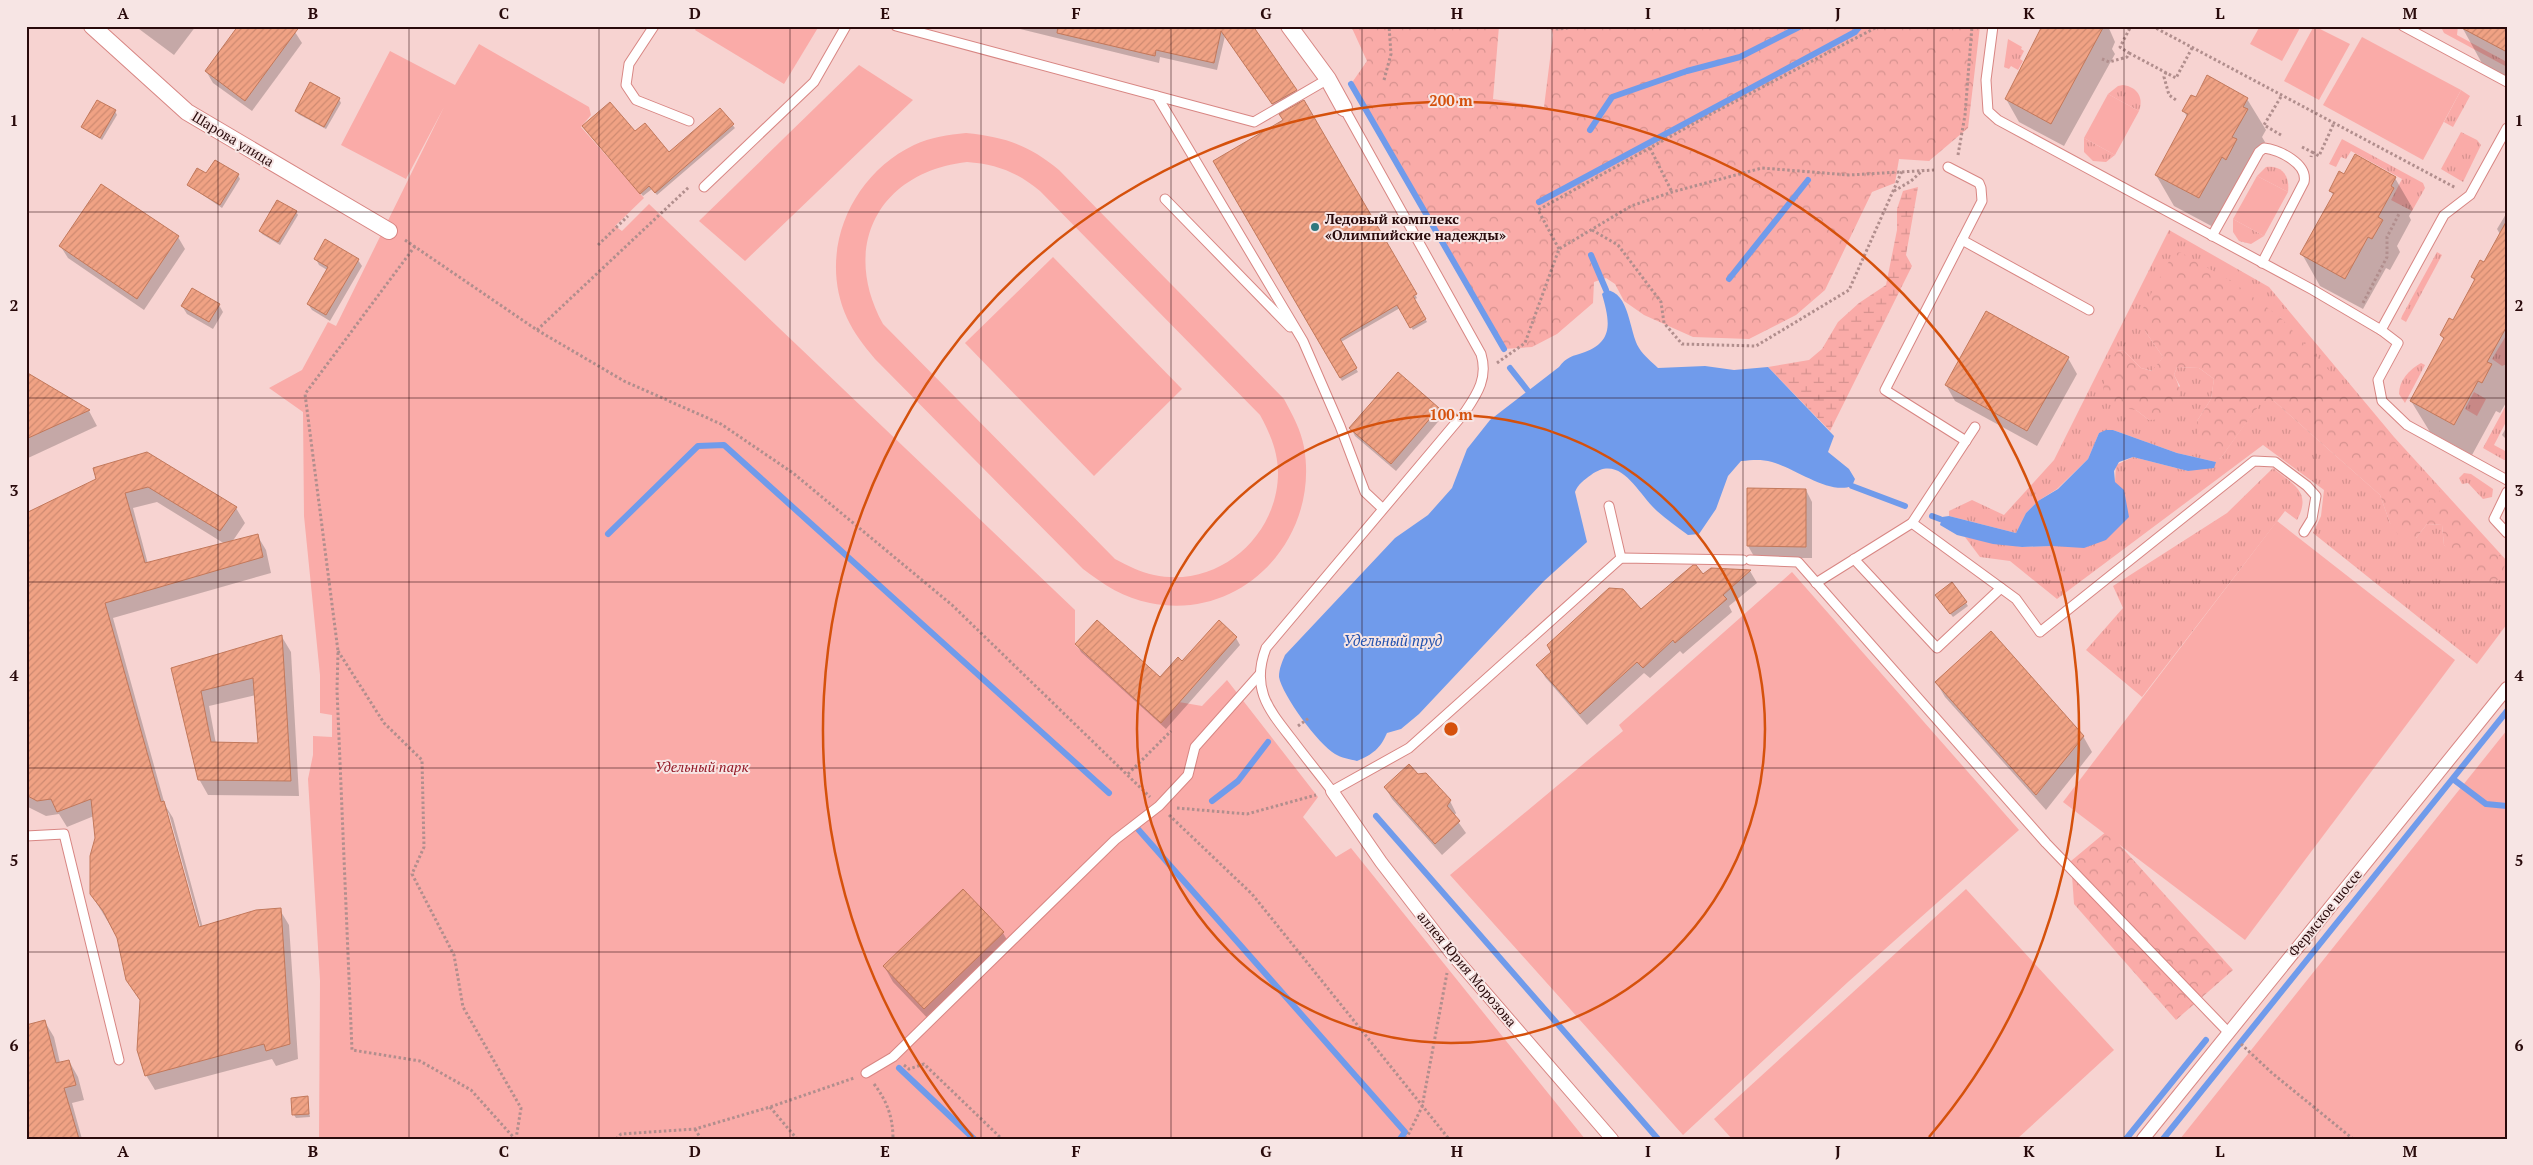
<svg xmlns="http://www.w3.org/2000/svg" width="2533" height="1165" font-family="'PT Serif',serif">
	<defs>
		<pattern id="grass-tufts" width="24" height="20" patternUnits="userSpaceOnUse" patternTransform="scale(1.25)"><rect width="24" height="20" fill="#faaba8"/><path d="M3 7l-1-3M5 7V3M7 7l1-3M15 17l-1-3M17 17v-4M19 17l1-3" fill="none" stroke="#d6928f"/></pattern>
		<pattern id="forest-crowns" width="20" height="18" patternUnits="userSpaceOnUse" patternTransform="scale(1.25)"><rect width="20" height="18" fill="#faaba8"/><path d="M2 6a3 3 0 1 1 6 0M12 15a3 3 0 1 1 6 0" fill="none" stroke="#d6928f"/></pattern>
		<pattern id="wetland-marsh" width="20" height="14" patternUnits="userSpaceOnUse" patternTransform="scale(1.25)"><rect width="20" height="14" fill="#faaba8"/><path d="M1 5h8M5 5V1M11 12h8M15 12V8" fill="none" stroke="#d6928f"/></pattern>
		<pattern id="building-hatch" width="6" height="6" patternUnits="userSpaceOnUse" patternTransform="scale(1.25)"><rect width="6" height="6" fill="#f0a284"/><path d="M-1 1l2-2M0 6l6-6M5 7l2-2" fill="none" stroke="#ce8a71"/></pattern>
	</defs>
	<rect width="100%" height="100%" fill="#f7d3d1"/>
	<g fill="url(#grass-tufts)" fill-rule="evenodd">
		<path d="M2458,26L2457,35L2505,61L2507,59V67L2444,33L2441,27Z"/>
		<path d="M2008,39L2022,47L2021,49L2024,51L2020,59L2023,61L2018,70L2011,66L2009,69L2004,67Z"/>
		<path d="M2123,85C2137,87 2144,97 2139,111L2108,94L2118,86Z"/>
		<path d="M2461,90L2470,96L2453,127L2444,122Z"/>
		<path d="M2461,132L2477,140L2481,145L2463,182L2441,169Z"/>
		<path d="M2084,138L2115,155L2106,162L2093,161L2084,152Z"/>
		<path d="M2342,139L2423,183L2425,188L2412,211L2391,200L2402,179L2351,151L2346,159L2341,157L2336,167L2329,164Z"/>
		<path d="M2266,167C2283,165 2290,177 2288,192L2257,176Z"/>
		<path d="M2233,219L2264,236L2251,244L2239,241L2233,232Z"/>
		<path d="M2169,230L2269,287L2394,437L2507,561V624L2477,664L2313,533L2321,516L2324,490L2263,445L2057,599L2010,561L1980,557L1965,537L2022,547L2052,546L2115,482L2116,465L2133,457L2188,471L2216,462L2177,453L2113,430L2099,433L2088,459L2057,489L2038,501L2026,513L2016,533L1949,516V511L1972,500L2004,515L2054,460ZM2280,317L2492,585L2444,545L2442,525L2427,524L2416,538L2390,523L2380,495L2274,401L2262,400L2220,459L2197,421L2211,399L2214,379L2199,368L2177,367L2174,375L2180,386L2149,420L2136,410L2117,351L2123,350L2141,368L2153,371L2163,357L2145,331Z"/>
		<path d="M2437,252L2442,255L2406,322L2401,319L2402,316Z"/>
		<path d="M2507,334V364L2502,366L2492,359Z"/>
		<path d="M2421,363L2425,365L2405,403L2399,394C2399,380 2409,370 2421,363Z"/>
		<path d="M2474,392L2486,399L2477,416L2465,409Z"/>
		<path d="M2505,407L2507,420L2494,445L2507,452V460H2504L2483,448Z"/>
		<path d="M2273,468C2294,485 2312,492 2297,520L2285,511L2142,697L2086,650L2123,608L2113,586L2227,513Z"/>
		<path d="M2464,473L2471,474L2493,489L2492,497L2483,499L2468,483L2462,484L2459,478Z"/>
	</g>
	<g fill="url(#forest-crowns)">
		<path d="M1351,26H1499L1493,99L1544,107L1553,35L1551,26H1980L1968,128L1929,161L1899,159L1895,183L1872,192L1825,290L1796,315L1749,339L1693,337L1644,315L1624,301L1615,284L1606,278L1594,282L1593,303L1557,334L1532,347L1504,349L1351,84L1367,61Z"/>
		<path d="M2180,252L2234,283L2280,317L2505,562L2503,575L2492,585L2463,569L2444,545L2442,525L2427,524L2416,538L2401,539L2390,523L2380,495L2274,401H2262L2220,459L2198,443L2197,421L2211,399L2214,379L2199,368L2177,367L2174,375C2184,393 2180,405 2166,419L2149,420L2136,410L2117,407L2103,390L2106,367L2117,351L2123,350L2141,368L2152,371L2163,357L2145,331L2142,310L2173,254Z"/>
		<path d="M2107,831L2233,970L2176,1020L2074,904L2071,861Z"/>
	</g>
	<path fill="url(#wetland-marsh)" d="M1918,187L1906,255L1912,266L1830,431L1768,367L1809,360L1822,349L1838,322L1859,303L1886,285L1897,230V209L1903,191Z"/>
	<g fill="#faaba8" fill-rule="evenodd">
		<path d="M697,26H819L784,84L695,30Z"/>
		<path d="M2260,26H2301L2282,61L2250,44Z"/>
		<path d="M2314,26L2350,44L2319,100L2284,81Z"/>
		<path d="M2362,37L2461,90L2423,160L2323,105Z"/>
		<path d="M479,44L589,107L591,115L581,127L644,198L615,226L622,231L649,204L1075,610V645L1161,722L1179,702L1202,706L1227,680L1318,797L1303,817L1336,857L1351,848L1585,1139H319L320,981L308,779L313,755V736L332,737V715L320,713V675L304,516L303,412L269,388L302,370L328,322L336,326L444,107L406,179L341,145L390,51L455,85Z"/>
		<path d="M859,65L913,100L745,261L699,221Z"/>
		<path d="M2108,94L2139,111L2115,155L2084,138Z"/>
		<path d="M966,133C1005,137 1029,145 1059,170L1284,399C1292,414 1301,430 1304,447C1320,538 1243,622 1150,603C1124,598 1104,585 1083,569L875,359C864,346 854,333 847,318C817,252 851,175 914,145C931,137 948,135 966,133ZM967,162C996,164 1017,172 1040,191L1260,415C1270,433 1278,452 1278,473C1278,536 1218,589 1154,575C1140,572 1128,566 1115,559L883,324C840,246 879,172 967,162Z"/>
		<path d="M2257,176L2288,192L2264,236L2233,219Z"/>
		<path d="M1053,257L1182,389L1094,476L965,343Z"/>
		<path d="M2277,521L2455,660L2245,940L2063,802Z"/>
		<path d="M1792,572L2019,830L1848,982L1683,1135L1450,875L1623,731L1619,725Z"/>
		<path d="M2507,730V1139H2180Z"/>
		<path d="M1966,889L2114,1050L2017,1139H1732L1714,1119Z"/>
	</g>
	<g fill="#709beb">
		<path d="M1606,290C1630,292 1629,332 1639,348C1644,356 1652,362 1658,368L1705,366L1734,370L1768,367L1834,436L1828,452L1849,469L1855,479L1852,486C1829,495 1795,468 1772,462C1761,459 1753,460 1741,461L1728,476L1716,509L1699,534L1688,535C1677,527 1666,519 1657,511C1637,493 1621,453 1591,475C1584,480 1578,484 1575,492L1587,542L1544,581L1419,714L1401,729L1387,733C1380,749 1373,754 1357,761C1350,759 1341,758 1335,754C1319,745 1282,695 1279,677C1279,669 1282,662 1285,655L1395,538L1428,515L1452,488L1467,449L1490,420L1559,367C1566,357 1573,356 1585,352C1615,341 1609,319 1602,294Z"/>
		<path d="M2106,430H2113L2177,453L2216,462L2214,468L2188,471L2133,457L2119,462L2114,471L2115,482L2124,490L2129,517L2106,540L2084,548L2052,546L2022,547L1993,544L1957,535L1940,525L1942,517L1949,516L2016,533L2026,513L2038,501L2058,489L2088,459L2099,433Z"/>
	</g>
	<g fill="#0003" fill-rule="evenodd">
		<path d="M135,26H196L174,55Z"/>
		<path d="M1008,26H1251L1300,98L1277,111L1225,36L1217,70L1160,57L1159,63Z"/>
		<path d="M2043,26H2108L2115,42L2112,49L2115,54L2064,146L2019,122L2006,99Z"/>
		<path d="M2507,26V79L2484,67L2462,27Z"/>
		<path d="M295,32L302,43L252,111L213,83L206,71Z"/>
		<path d="M339,99L341,103L326,129L298,114L296,111Z"/>
		<path d="M2196,99H2247L2266,130L2262,137L2265,142L2251,166L2254,172L2244,190L2240,188L2217,229L2174,206L2156,175L2187,117L2184,111Z"/>
		<path d="M1303,102L1417,298L1414,300L1427,322L1413,330L1400,308L1341,342L1358,372L1342,381L1215,161L1284,120Z"/>
		<path d="M720,110L735,128L657,195L652,189L643,196L583,126L635,133L669,154Z"/>
		<path d="M115,111L117,115L102,140L83,127Z"/>
		<path d="M207,175H238L240,179L222,208L188,185Z"/>
		<path d="M2395,178L2413,209L2409,216L2411,220L2397,246L2400,252L2390,270L2386,268L2363,309L2320,286L2302,254L2334,196L2330,191Z"/>
		<path d="M296,212L298,215L280,245L262,234L260,231Z"/>
		<path d="M2506,214L2507,401L2500,413L2496,411L2472,455L2430,432L2411,401L2444,340L2441,335L2454,321L2475,282L2472,277L2484,263L2500,234L2497,229Z"/>
		<path d="M178,237L185,249L144,310L68,258L61,247Z"/>
		<path d="M316,259L358,260L362,266L330,321L312,310L308,304L327,270L319,265Z"/>
		<path d="M219,305L223,312L213,329L187,314L182,306Z"/>
		<path d="M2068,358L2077,374L2037,446L1955,401L1946,385Z"/>
		<path d="M26,373L89,411L97,426L26,459Z"/>
		<path d="M1398,374L1438,409L1443,416L1396,471L1355,436L1351,428Z"/>
		<path d="M2507,426V440L2502,435Z"/>
		<path d="M95,469L236,508L245,523L232,542L257,535L266,550L271,573L113,618L165,805L173,818L203,928L280,910L289,925L298,1059L276,1066L272,1059L155,1090L146,1075L141,1002L127,979L118,938L91,894L96,838L94,816L67,827L59,814L46,816L26,806V514L98,479ZM157,502L225,544L148,564L133,508ZM166,810L169,814L202,933L200,934Z"/>
		<path d="M1749,490H1806L1812,502V558H1755L1748,546Z"/>
		<path d="M1711,569L1750,571L1757,583L1729,606L1732,612L1683,654L1680,651L1650,678L1644,673L1587,725L1545,677L1538,665L1641,611Z"/>
		<path d="M1938,598L1966,603L1968,606L1953,617Z"/>
		<path d="M282,637L291,652L299,796L208,795L199,779L172,669ZM256,695L260,744H216L209,706Z"/>
		<path d="M1236,638L1240,645L1166,729L1081,652L1077,645L1160,679L1182,662Z"/>
		<path d="M1936,682L2083,736L2092,752L2046,810L1945,697Z"/>
		<path d="M1418,776L1450,801L1456,813L1454,816L1466,833L1442,855L1392,799L1385,787Z"/>
		<path d="M963,891L1003,933L1012,948L933,1024L893,982L884,966Z"/>
		<path d="M45,1022L54,1037L60,1063L69,1061L78,1077L84,1100L72,1103L82,1139H26Z"/>
		<path d="M307,1098L310,1117L296,1118L294,1115Z"/>
	</g>
	<g fill="none" stroke-linecap="round" stroke-linejoin="round">
		<g stroke="#709beb" stroke-width="6">
			<path d="M1351,84L1504,349"/>
			<path d="M1590,130L1612,97L1687,71L1740,57L1801,26"/>
			<path d="M1539,202L1855,32L1860,26"/>
			<path d="M1591,255L1606,290"/>
			<path d="M1729,279L1808,180"/>
			<path d="M1510,368L1528,391"/>
			<path d="M1852,486L1905,506"/>
			<path d="M1932,516L1940,519"/>
			<path d="M608,534L698,446L724,445L1109,793"/>
			<path d="M2453,779L2486,804L2507,806"/>
			<path d="M1212,801L1238,781L1268,742"/>
			<path d="M1376,816L1658,1139"/>
			<path d="M1137,828L1405,1132L1400,1139"/>
			<path d="M899,1068L974,1139"/>
			<path d="M2126,1139L2206,1040"/>
			<path d="M2163,1139L2507,711"/>
		</g>
	</g>
	<g fill="url(#building-hatch)" stroke="#c2785b" fill-rule="evenodd">
		<path d="M238,26H300L245,101L205,71Z"/>
		<path d="M1058,26H1253L1297,90L1272,104L1221,31L1214,63L1156,50L1155,56L1057,33Z"/>
		<path d="M2042,26H2104L2051,124L2005,99Z"/>
		<path d="M2458,26H2507V52Z"/>
		<path d="M2207,75L2248,98L2243,107L2248,109L2232,137L2237,139L2226,160L2222,157L2199,198L2155,175L2188,114L2182,111L2191,95L2196,97Z"/>
		<path d="M310,82L340,98L324,127L295,111Z"/>
		<path d="M97,100L116,110L100,138L81,127Z"/>
		<path d="M1304,100L1417,294L1413,296L1426,319L1410,328L1397,305L1340,339L1357,368L1340,378L1213,161L1283,120L1279,114Z"/>
		<path d="M610,102L635,131L645,123L669,152L720,108L734,124L655,193L649,186L640,194L582,126Z"/>
		<path d="M2355,154L2396,177L2391,186L2394,188L2378,217L2383,220L2372,239L2368,237L2345,279L2300,254L2334,193L2329,191L2339,171L2344,174Z"/>
		<path d="M215,160L239,174L220,205L187,185L197,168L206,173Z"/>
		<path d="M101,184L179,236L137,299L59,246Z"/>
		<path d="M277,200L297,211L278,242L259,231Z"/>
		<path d="M2507,220V326L2487,362L2492,364L2482,383L2478,381L2454,425L2410,401L2444,338L2440,335L2449,318L2453,320L2475,279L2471,277L2480,260L2484,262Z"/>
		<path d="M325,239L359,259L326,315L307,304L328,267L314,259Z"/>
		<path d="M192,288L220,304L209,322L181,306Z"/>
		<path d="M1986,311L2069,357L2027,431L1945,385Z"/>
		<path d="M26,372L90,410L26,439Z"/>
		<path d="M1398,372L1439,408L1391,464L1349,428Z"/>
		<path d="M147,452L237,507L220,531L148,487L125,493L145,563L258,534L263,557L105,603L161,802L164,801L199,927L256,910L281,908L290,1044L266,1051L264,1044L145,1076L137,1050L140,1000L126,980L117,938L103,911L90,894V856L95,838L91,799L57,812L51,799L37,801L26,795V513L96,479L93,468Z"/>
		<path d="M1747,488L1806,489V547L1747,546Z"/>
		<path d="M1693,565H1696L1703,574L1711,568L1751,570L1723,595L1727,599L1675,643L1673,640L1643,668L1637,662L1580,714L1536,665L1551,652L1547,645L1609,588L1623,589L1641,609Z"/>
		<path d="M1952,582L1967,602L1950,614L1935,595Z"/>
		<path d="M1097,620L1160,677L1178,657L1182,661L1219,620L1237,637L1161,723L1075,644Z"/>
		<path d="M1991,631L2084,736L2036,795L1935,682Z"/>
		<path d="M282,635L291,781L198,780L171,668ZM253,678L258,743L211,742L201,691Z"/>
		<path d="M1409,764L1418,774L1426,773L1451,800L1447,806L1460,821L1435,844L1384,787Z"/>
		<path d="M963,889L1004,932L924,1009L883,966Z"/>
		<path d="M45,1020L56,1063L69,1060L76,1085L64,1088L79,1139H26V1025Z"/>
		<path d="M308,1096L309,1114L292,1115L291,1098Z"/>
	</g>
	<g fill="none" stroke-linecap="round" stroke-linejoin="round">
		<defs>
			<g id="service">
				<path d="M654,26L629,64L626,85L636,100L689,121"/>
				<path d="M896,26L1254,122L1328,79"/>
				<path d="M1993,26L1986,80L1988,111L1998,120L2313,290L2381,330"/>
				<path d="M2403,26L2507,82"/>
				<path d="M1157,96L1303,341L1340,426L1365,492L1382,508"/>
				<path d="M1344,108L1481,354C1488,377 1478,393 1465,412L1266,648C1250,690 1270,711 1294,742C1306,758 1319,774 1332,791L1409,748L1621,558L1743,560"/>
				<path d="M2507,128L2470,195L2444,215L2381,330L2398,343L2378,380L2382,401L2407,425L2507,480"/>
				<path d="M1948,167L1979,183L1981,188L1982,201L1885,390L1966,441"/>
				<path d="M704,187L814,82L846,26"/>
				<path d="M1165,199L1290,327"/>
				<path d="M2212,236L2259,152L2264,148C2280,150 2308,164 2304,182L2262,263"/>
				<path d="M1962,240L2089,310"/>
				<path d="M2507,492L2494,519L2507,533"/>
				<path d="M1609,506L1621,558"/>
				<path d="M1912,523L2016,599L2040,632L2254,461L2275,462L2307,486L2316,496L2312,519L2304,532"/>
				<path d="M1854,559L1937,648L2001,588"/>
				<path d="M1750,560L1798,562L2046,843L2228,1032"/>
				<path d="M1816,583L1912,523L1975,427"/>
				<path d="M26,836L64,834L119,1060"/>
				<path d="M866,1073L893,1057L1115,840L1159,806L1188,775L1195,747L1260,674"/>
			</g>
			<g id="pedestrian">
				<path d="M1332,791L1381,862L1451,953L1612,1139"/>
				<path d="M2143,1139L2507,688"/>
			</g>
			<g id="minor">
				<path d="M92,26L187,112L389,231"/>
				<path d="M1289,26L1328,79L1344,108"/>
			</g>
		</defs>
		<use href="#service" stroke="#d88683" stroke-width="11"/>
		<use href="#pedestrian" stroke="#d88683" stroke-width="14"/>
		<use href="#minor" stroke="#d88683" stroke-width="18"/>
		<g stroke="#b18e8d" stroke-width="3" stroke-dasharray="2.5 2.5" stroke-linecap="butt">
			<path d="M1536,26L1558,29L1585,26"/>
			<path d="M2152,26L2456,188"/>
			<path d="M2129,53L2176,78L2192,48"/>
			<path d="M2102,59L2109,62L2127,57L2129,53L2120,47L2131,26"/>
			<path d="M2166,72L2164,77L2169,95L2176,100"/>
			<path d="M1384,80L1391,54L1389,26"/>
			<path d="M2281,135L2264,125L2282,95"/>
			<path d="M2302,147L2312,152L2311,157"/>
			<path d="M1650,148L1672,192"/>
			<path d="M2312,152L2319,156L2334,123"/>
			<path d="M1958,155L1965,115L1972,26"/>
			<path d="M1894,191L1911,181L1923,170"/>
			<path d="M1592,230L1618,245L1661,302L1664,323L1682,344L1756,346L1849,290L1902,171"/>
			<path d="M405,240L537,330L624,381L721,424L793,473L952,605L1150,797"/>
			<path d="M598,245L628,216"/>
			<path d="M415,246L305,394L338,651L337,690L352,1050L420,1061L471,1090L515,1139"/>
			<path d="M1559,249L1538,210L1711,114L1879,26"/>
			<path d="M2363,303L2387,257V237L2400,212"/>
			<path d="M537,330L689,187"/>
			<path d="M1497,363L1525,343L1559,249L1631,206L1672,192L1762,168L1849,175L1934,170"/>
			<path d="M338,651L384,723L422,760L424,847L412,874L454,955L463,1007L521,1108L516,1139"/>
			<path d="M1298,726L1309,718"/>
			<path d="M1128,774L1171,731"/>
			<path d="M1177,808L1247,814L1316,795"/>
			<path d="M1169,815L1252,894L1449,1139"/>
			<path d="M2241,1044L2272,1073L2353,1139"/>
			<path d="M904,1065L909,1069L924,1064L1002,1139"/>
			<path d="M874,1084C887,1101 893,1117 893,1139"/>
			<path d="M770,1107L797,1139"/>
			<path d="M695,1129L701,1139"/>
			<path d="M616,1139L621,1134L695,1129L770,1107L854,1078"/>
			<path d="M1406,1139L1422,1107L1447,973"/>
		</g>
		<use href="#service" stroke="#fff" stroke-width="9"/>
		<use href="#pedestrian" stroke="#fff" stroke-width="12"/>
		<use href="#minor" stroke="#fff" stroke-width="16"/>
	</g>
	<path fill="none" stroke="#290a0b" stroke-width="1" stroke-opacity="0.55" d="M218,26V1139M409,26V1139M599,26V1139M790,26V1139M981,26V1139M1171,26V1139M1362,26V1139M1552,26V1139M1743,26V1139M1934,26V1139M2124,26V1139M2315,26V1139M26,212H2507M26,398H2507M26,582H2507M26,768H2507M26,952H2507"/>
	<g fill="none" stroke="#d5510c" stroke-width="2.5">
		<circle cx="1451" cy="729" r="314"/>
		<path d="M973 1137A628 628 0 1 1 1929 1137"/>
	</g>
	<circle fill="#2f787e" stroke="#f7e5e4" stroke-width="2" cx="1315" cy="227" r="5"/>
	<g text-anchor="middle" stroke-width="4" stroke-linejoin="round" paint-order="stroke">
		<g font-size="14" fill="#290a0b" stroke="#f7e5e4">
			<text transform="translate(233 139) rotate(31)" y="5">Шарова улица</text>
			<text transform="translate(2325 913) rotate(-51)" y="5">Фермское шоссе</text>
			<text transform="translate(1467 969) rotate(50)" y="5">аллея Юрия Морозова</text>
		</g>
		<g font-size="14" font-weight="bold" fill="#290a0b" stroke="#f7e5e4" text-anchor="start">
			<text x="1325" y="224">Ледовый комплекс<tspan x="1325" dy="16">«Олимпийские надежды»</tspan></text>
		</g>
		<g font-size="14" font-style="italic" fill="#911523" stroke="#f7e5e4">
			<text x="702" y="772">Удельный парк</text>
		</g>
		<g font-size="15" font-style="italic" fill="#2251ad" stroke="#f7e5e4">
			<text x="1393" y="646">Удельный пруд</text>
		</g>
	</g>
	<circle cx="1451" cy="729" r="8" fill="#d5510c" stroke="#f7e5e4" stroke-width="2.5"/>
	<g font-size="15" text-anchor="middle" font-weight="bold" fill="#d5510c" stroke="#f7e5e4" stroke-width="4" stroke-linejoin="round" paint-order="stroke">
		<text x="1451" y="106">200 m</text>
		<text x="1451" y="420">100 m</text>
	</g>
	<rect width="2533" height="1165" fill="none" stroke="#f7e5e4" stroke-width="55"/>
	<rect x="28" y="28" width="2478" height="1110" fill="none" stroke="#290a0b" stroke-width="2"/>
	<g font-size="16" text-anchor="middle" font-weight="bold" fill="#290a0b">
		<text x="123" y="19">A</text>
		<text x="313" y="19">B</text>
		<text x="504" y="19">C</text>
		<text x="695" y="19">D</text>
		<text x="885" y="19">E</text>
		<text x="1076" y="19">F</text>
		<text x="1266" y="19">G</text>
		<text x="1457" y="19">H</text>
		<text x="1648" y="19">I</text>
		<text x="1838" y="19">J</text>
		<text x="2029" y="19">K</text>
		<text x="2220" y="19">L</text>
		<text x="2410" y="19">M</text>
		<text x="14" y="126">1</text>
		<text x="2519" y="126">1</text>
		<text x="14" y="311">2</text>
		<text x="2519" y="311">2</text>
		<text x="14" y="496">3</text>
		<text x="2519" y="496">3</text>
		<text x="14" y="681">4</text>
		<text x="2519" y="681">4</text>
		<text x="14" y="866">5</text>
		<text x="2519" y="866">5</text>
		<text x="14" y="1051">6</text>
		<text x="2519" y="1051">6</text>
		<text x="123" y="1157">A</text>
		<text x="313" y="1157">B</text>
		<text x="504" y="1157">C</text>
		<text x="695" y="1157">D</text>
		<text x="885" y="1157">E</text>
		<text x="1076" y="1157">F</text>
		<text x="1266" y="1157">G</text>
		<text x="1457" y="1157">H</text>
		<text x="1648" y="1157">I</text>
		<text x="1838" y="1157">J</text>
		<text x="2029" y="1157">K</text>
		<text x="2220" y="1157">L</text>
		<text x="2410" y="1157">M</text>
	</g>
</svg>
